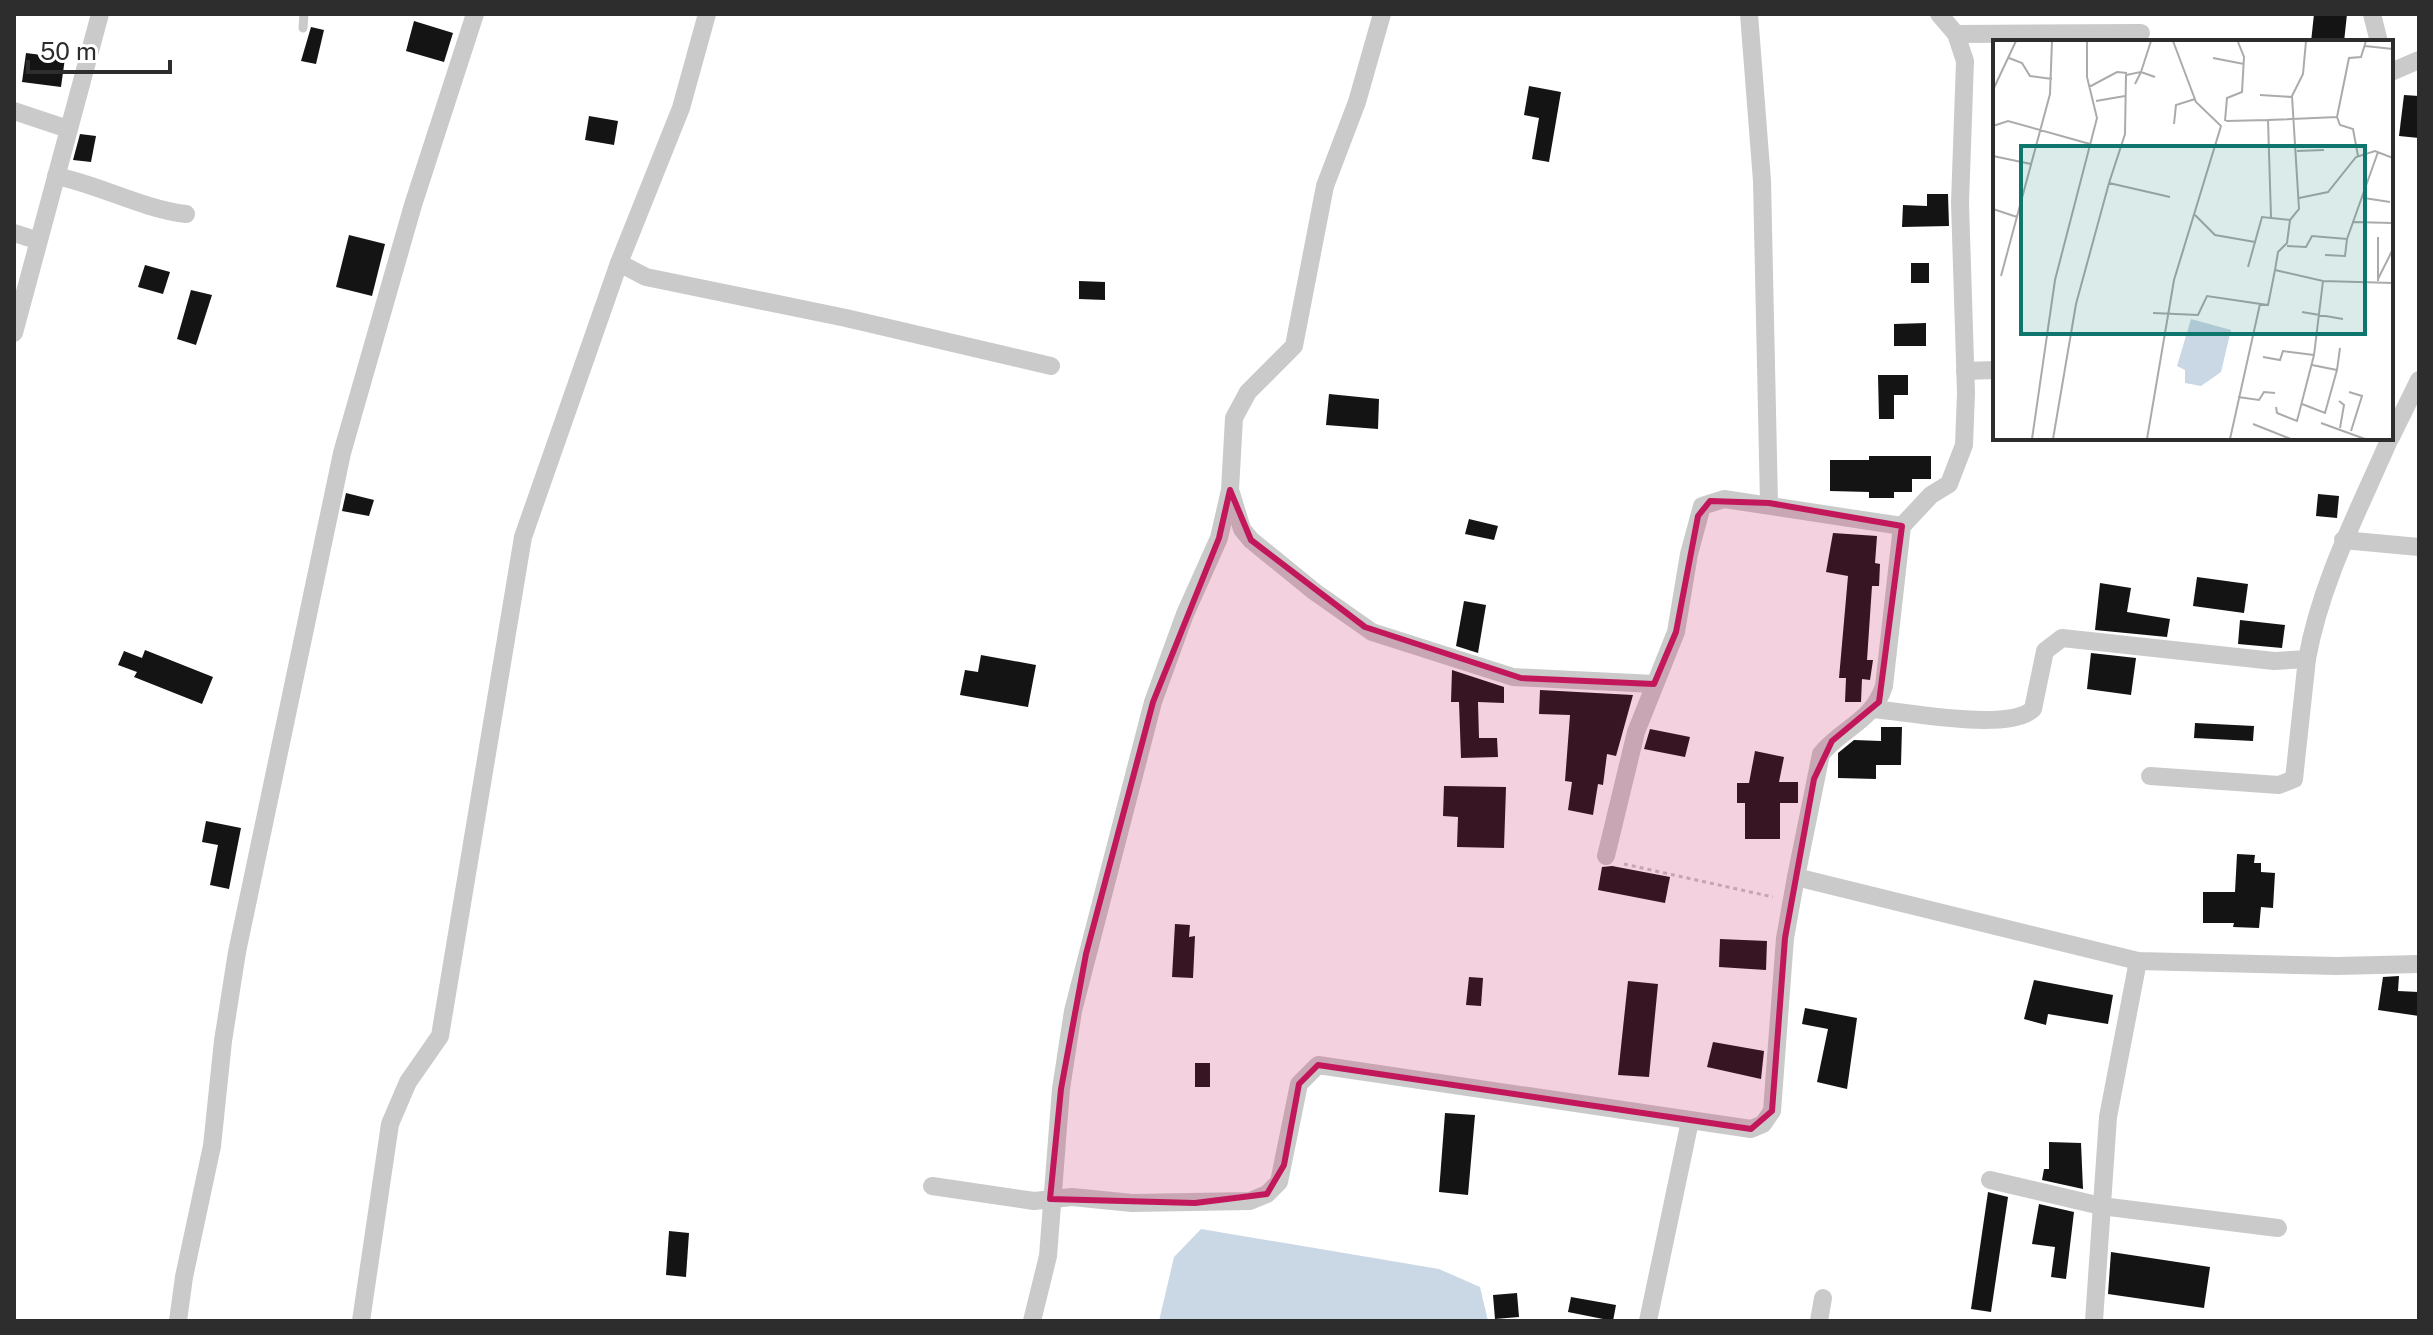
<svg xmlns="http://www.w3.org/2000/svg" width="2433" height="1335" font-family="'Public Sans',sans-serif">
	<rect width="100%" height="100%" fill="#fff"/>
	<path fill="#cad8e6" d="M1201,1229L1439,1269L1480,1287L1488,1321H1159L1174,1257Z"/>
	<g fill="#141414">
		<path d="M2314,14H2347L2344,42H2311Z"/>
		<path d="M414,21L453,33L444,62L406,51Z"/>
		<path d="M311,27L324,30L316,64L301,61Z"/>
		<path d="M26,53L65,58L61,87L22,82Z"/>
		<path d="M1529,86L1561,92L1549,162L1532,159L1539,118L1524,115Z"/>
		<path d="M2404,95L2419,96V138L2399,136Z"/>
		<path d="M589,116L618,121L614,145L585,140Z"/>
		<path d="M80,134L96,136L91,162L73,160Z"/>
		<path d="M1927,194H1948L1949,226L1902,227L1903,205L1927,206Z"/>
		<path d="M349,235L385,244L372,296L336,287Z"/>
		<rect x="1911" y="263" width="18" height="20"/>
		<path d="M145,265L170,272L163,294L138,287Z"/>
		<path d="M1079,281L1105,282V300L1079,299Z"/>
		<path d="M191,290L212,295L196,345L177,339Z"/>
		<path d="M1926,323V346H1894V324Z"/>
		<path d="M1878,375H1908V395H1894V419H1879Z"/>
		<path d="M1329,394L1379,399L1378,429L1326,425Z"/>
		<path d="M1869,456H1931V479H1912V492H1894V498H1869V492L1830,491V460H1869Z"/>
		<path d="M346,493L374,500L369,516L342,511Z"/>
		<path d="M2318,494L2339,496L2337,518L2316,516Z"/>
		<path d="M1469,519L1498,526L1494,540L1465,534Z"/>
		<path d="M1833,533L1877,536L1875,563L1880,564L1879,586H1872L1867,660H1873L1870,680L1862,679L1861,702H1845L1846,678H1839L1848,576L1826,572Z"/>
		<path d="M2197,577L2248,584L2244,613L2193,606Z"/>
		<path d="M2100,583L2131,588L2127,612L2170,619L2167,637L2095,630Z"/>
		<path d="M1464,601L1486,605L1478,653L1456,646Z"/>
		<path d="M2240,620L2285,625L2282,648L2238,644Z"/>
		<path d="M145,650L213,677L202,704L134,677L137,672L118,665L124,651L142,658Z"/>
		<path d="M2091,653L2136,658L2131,695L2087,689Z"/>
		<path d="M981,655L1036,665L1028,707L960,695L965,670L978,672Z"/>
		<path d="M1452,670L1504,687V703L1478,702L1479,738H1497L1498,757L1461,758L1459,702H1451Z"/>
		<path d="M1540,690L1633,695L1616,756L1607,754L1603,785L1598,784L1593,815L1568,810L1572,782L1565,781L1570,715L1539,714Z"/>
		<path d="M2195,723L2254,726L2253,741L2194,738Z"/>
		<path d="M1881,727H1902L1901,765H1876V779L1838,778V753L1854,740L1881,741Z"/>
		<path d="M1650,729L1690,737L1685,757L1644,749Z"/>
		<path d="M1755,751L1784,757L1779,782H1798V803H1780V839H1745V803H1737V783H1749Z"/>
		<path d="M1444,786L1506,787L1504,848L1457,847L1458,817L1443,816Z"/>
		<path d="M206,821L241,828L229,889L210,885L218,845L202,842Z"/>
		<path d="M2237,854L2255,855L2254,863H2261V872L2275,873L2273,908L2261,907L2259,928L2233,927L2234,923H2203V892H2235Z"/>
		<path d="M1612,866L1670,877L1665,903L1598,890L1602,867Z"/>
		<path d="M1175,924L1190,925L1189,937L1195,936L1193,978L1172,977Z"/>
		<path d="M1720,939L1767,941L1766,970L1719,967Z"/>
		<path d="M2399,976L2398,991L2419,992V1016L2378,1010L2383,977Z"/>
		<path d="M1469,977L1483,978L1481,1006L1466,1005Z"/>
		<path d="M2034,980L2113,995L2108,1024L2048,1014L2046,1025L2024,1019Z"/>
		<path d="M1628,981L1658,984L1649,1077L1618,1075Z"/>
		<path d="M1805,1008L1857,1018L1847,1089L1817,1082L1828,1029L1802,1024Z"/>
		<path d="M1713,1042L1764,1051L1761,1079L1707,1067Z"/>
		<rect x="1195" y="1063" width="15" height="24"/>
		<path d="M1445,1113L1475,1115L1468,1195L1439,1192Z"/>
		<path d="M2049,1142L2081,1143L2083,1189L2042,1180L2044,1169H2049Z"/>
		<path d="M1988,1192L2008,1197L1991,1312L1971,1309Z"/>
		<path d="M2039,1204L2074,1212L2066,1279L2051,1277L2055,1247L2032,1244Z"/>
		<path d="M669,1231L689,1233L686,1277L666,1275Z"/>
		<path d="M2111,1252L2210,1267L2204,1308L2108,1294Z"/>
		<path d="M1517,1293L1519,1317L1495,1319L1493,1295Z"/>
		<path d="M1571,1297L1616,1305L1613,1321L1568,1312Z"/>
	</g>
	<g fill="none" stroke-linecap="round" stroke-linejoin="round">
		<path stroke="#c7c7c7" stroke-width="3" stroke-dasharray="4 4" stroke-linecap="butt" d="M1624,864L1773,897"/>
		<path stroke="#cacaca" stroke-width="9" d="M303,28L304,14"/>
		<g stroke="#cacaca" stroke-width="18">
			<path d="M707,14L681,108L619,263L646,277L846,318L1051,366"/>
			<path d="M1749,14L1762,181L1769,503"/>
			<path d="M2372,14L2379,42"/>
			<path d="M1956,34L2141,33"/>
			<path d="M2391,72L2419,60"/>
			<path d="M14,111L68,129"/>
			<path d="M56,176C100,185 140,208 186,214"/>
			<path d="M14,233L36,240"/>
			<path d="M14,333L100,14"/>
			<path d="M1965,371L1995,370"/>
			<path d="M2391,437L2419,380"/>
			<path d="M1231,493L1242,529L1251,540L1315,592L1372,632L1513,677L1654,684"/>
			<path d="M2343,540L2419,547"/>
			<path d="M1873,709C1908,712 2008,732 2033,709L2045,651L2062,638L2274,661L2307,659C2321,581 2359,510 2390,438"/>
			<path d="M2150,776L2279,785L2294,779L2307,659"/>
			<path d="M1606,856L1636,732L1676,632L1689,554L1702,506L1724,499L1902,526"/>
			<path d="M1796,877L1821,754C1842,728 1873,721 1884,686L1902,526L1931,495L1949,484L1964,445L1966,393L1960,203L1965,61L1956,34L1939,14"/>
			<path d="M1990,1180L2101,1206L2278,1228"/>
			<path d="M932,1186L1034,1201L1072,1197L1132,1203L1250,1201L1267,1194L1279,1182L1299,1084L1318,1065L1751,1129L1763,1124L1772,1111L1785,938L1796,877L2138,961L2337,966L2419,964"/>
			<path d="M178,1321L184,1277L212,1146L223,1041L237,952L342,453L413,205L475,14"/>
			<path d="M361,1321L390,1124L408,1082L440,1036L523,537L619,263"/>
			<path d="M1032,1321L1048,1256L1061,1089L1073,1011L1153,702L1185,614L1219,538L1230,490L1234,418L1248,392L1294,346L1325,186L1357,102L1382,14"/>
			<path d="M1648,1321L1690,1121"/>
			<path d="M1819,1321L1823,1298"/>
			<path d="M2094,1321L2108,1117L2138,961"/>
		</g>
	</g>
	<path fill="#c2185b" fill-opacity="0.2" stroke="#c2185b" stroke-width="6" stroke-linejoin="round" d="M1230,490L1251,540L1365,627L1521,678L1654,684L1676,632L1698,516L1710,501L1769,503L1902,526L1879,702L1832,741L1814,779L1785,938L1772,1111L1751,1129L1318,1065L1299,1084L1284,1165L1267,1194L1195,1203L1050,1199L1061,1089L1086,954L1153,702L1219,538Z"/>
	<g transform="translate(1993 40)">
		<rect width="400" height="400" fill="#fff"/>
		<path d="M198,279L238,290L228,332L208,346L192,343V330L184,326Z" fill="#cad8e6"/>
		<path fill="none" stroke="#ababab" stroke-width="2" d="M158,1L148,32L133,35L132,94L116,143L177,157M195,1H231M372,6L400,9M16,18L29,23L37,36L59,39M220,18L251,24M142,44L148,32L162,37M96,47L124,32L134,33M0,50L23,1M267,55L299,57M103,61L132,56M344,77L356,18L368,17L373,1M232,81L234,58L249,52L251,17L245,2M233,81L275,80M181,84L183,65L202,59M0,86L15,81L97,104M304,111L331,110M0,116L38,124M306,158L335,152L363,117L382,111L400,118M371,158L397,162M0,169L24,177M202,175L222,195L262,202M278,177L275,80L344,77L347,85L360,89L365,116M359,182L400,183M294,206L313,207L319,196L354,199L385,112M332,215L352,216L354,199M255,227L269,177L297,180M282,230L285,212L294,203L297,180L306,169L299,56L310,34L313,1M8,236L57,54L59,1M385,239L399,211M385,241V197M309,272L350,279M160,273L205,275L214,256L275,265L282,230L330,241L400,243M270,317L287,320L290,311L321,315M319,325L344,330L347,308M356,352L369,356L358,391M245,357L266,360L271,352L282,353M346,361L351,365L347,388M309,364L332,373L344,330M283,367L284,373L304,381L321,315L330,241M328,383L372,399M260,384L298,399M39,399L62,240L104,78L94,37V1M60,399L83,264L116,143M154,399L181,240L228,86L203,62L180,1M237,399L267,264"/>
		<path fill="#0f766e" fill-opacity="0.15" stroke="#0f766e" stroke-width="4" d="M28,106H372V294H28Z"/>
		<rect width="400" height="400" fill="none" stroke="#2d2d2d" stroke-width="4"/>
	</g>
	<rect width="2433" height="1335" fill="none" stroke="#2d2d2d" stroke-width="32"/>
	<path d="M28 60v12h142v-12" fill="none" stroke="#2d2d2d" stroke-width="4"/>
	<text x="40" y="60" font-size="24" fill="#2d2d2d" stroke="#ffffff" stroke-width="6" paint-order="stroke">50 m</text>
</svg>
